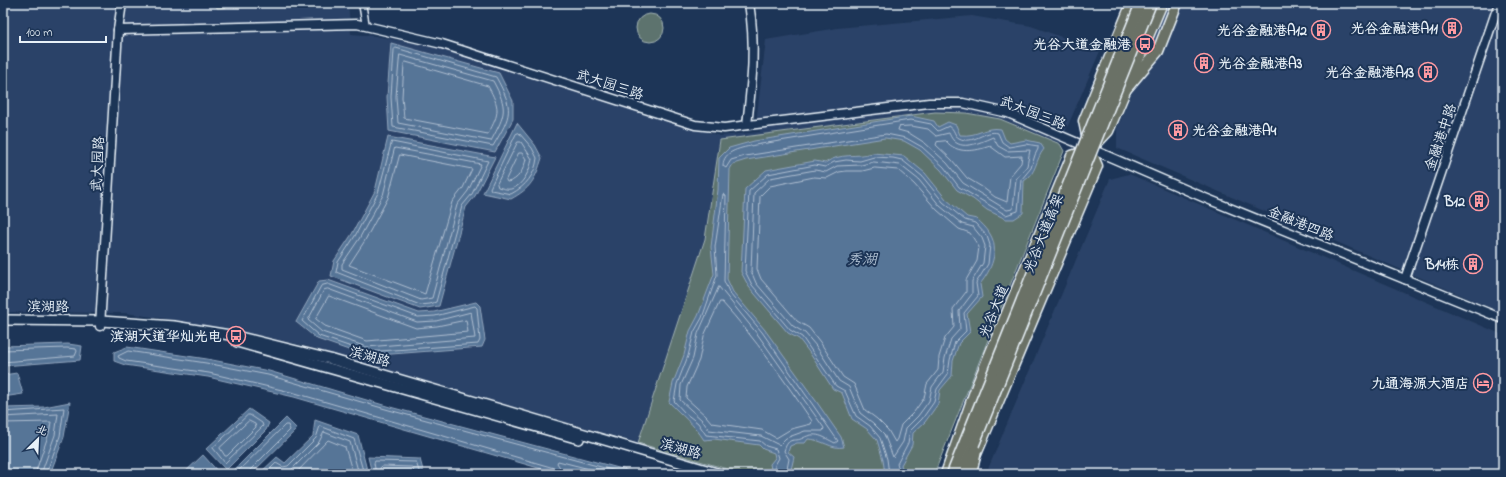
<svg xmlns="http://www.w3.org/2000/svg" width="1506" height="477" font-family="'Indie Flower','LXGW WenKai TC',sans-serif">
	<rect width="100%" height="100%" fill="#1d3557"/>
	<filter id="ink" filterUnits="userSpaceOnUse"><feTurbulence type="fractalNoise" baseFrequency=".025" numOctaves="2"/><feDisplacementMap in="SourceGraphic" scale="8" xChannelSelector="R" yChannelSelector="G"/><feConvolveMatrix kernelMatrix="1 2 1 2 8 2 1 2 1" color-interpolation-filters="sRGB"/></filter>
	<g filter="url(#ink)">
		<g fill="#2c4367">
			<path d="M3,3H348L351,34L375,36L442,48L484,63L720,136L760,132L757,115L766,40L837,28L972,16L1031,26L1100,51L1060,144L1000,119L720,140L705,239L638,443L305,346L226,328L126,313L3,312Z"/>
			<path d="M1168,3H1503V313L1117,148V129Z"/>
			<path d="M1129,174L1503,335V474H986L1110,179Z"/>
		</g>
		<g fill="#5d736e" stroke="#a2b2b3">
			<path d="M216,3H258V6L217,8Z"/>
			<circle cx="650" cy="28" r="14"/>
			<path d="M935,112L966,113L1000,119L1060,144L1064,151L934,474H744L638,443L705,239L720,140Z"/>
		</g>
		<g fill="#577497" stroke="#91a6be">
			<path d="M391,43L499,73L513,101V119L495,152L389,131L387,97Z"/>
			<path d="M911,116L934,121L938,127L948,122L956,125L960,135C979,137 984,126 1001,129L1005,139L1010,143L1026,140L1040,143L1044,149C1035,160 1037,173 1024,181L1023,213L1014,219H1006L987,210L973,199L957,190L941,170L920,150L904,141L885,138L746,160L733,164L730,169L727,279L733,292L765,330L816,401L841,437L844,447C832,450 821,439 808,439L805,443H797L790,446L788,452L794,457L790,474H772L770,464L775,458L774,453L763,449L759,445L714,439L704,440C694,424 681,415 669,402L673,383L684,355L690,331L698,316L714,274L711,247L718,190L719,158L729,148L754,141Z"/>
			<path d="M517,123L535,145L542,158C535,180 531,188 511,199L483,193Z"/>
			<path d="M388,137L495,157L475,196L466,207L439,306L420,309L331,276L334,261L352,234L375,191Z"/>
			<path d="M873,153L904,156L925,173L946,199L967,217L977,219C981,223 987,228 990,234C1000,250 991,271 980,284L982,297L967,314L970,332L959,343L953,361L952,376L940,390L938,404L925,422L913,433L912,445L901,465L905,474H885L883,460L877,440L867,429L852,419L842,393L833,389L809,352L799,339L788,333L749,287L741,272L745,189L766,170L815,161L825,163C841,152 855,158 873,153Z"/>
			<path d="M328,280L419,313L434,312L476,302L480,306L485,340L482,347L366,356L317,339L296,322L319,281Z"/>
			<path d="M68,344L82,346L80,360L3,366V346Z"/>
			<path d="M127,347L207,359L269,371L390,407L641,474H559L294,397L208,377L125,365L114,361V352Z"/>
			<path d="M17,373L23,394L3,397V375Z"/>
			<path d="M70,402L64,437L50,474H3V408L44,407Z"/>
			<path d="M249,409L269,423L266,430L226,470L206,449Z"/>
			<path d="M286,418L297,429L251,474H230Z"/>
			<path d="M315,420L358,435L368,474H259L277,457L285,463L313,436Z"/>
			<path d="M203,455L220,474H183Z"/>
			<path d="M368,457L420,459L424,474H372Z"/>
		</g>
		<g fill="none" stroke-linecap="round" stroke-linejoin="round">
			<g stroke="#aebfd1" stroke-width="1">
				<path d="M396,48L496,77C514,110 512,114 493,146L393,127L391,97L394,50Z"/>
				<path d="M400,55L493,81C508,109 506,113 491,141L398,123L396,97Z"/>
				<path d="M406,62L488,86C500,108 500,112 488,134L404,118L402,97L404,64Z"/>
				<path d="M911,120L931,124L938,131L949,126C955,129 954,136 959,138C973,146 985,129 998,133L1002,142L1009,147L1026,144L1038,146V149L1035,155L1031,168L1021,180L1018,211L1006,215L959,187L944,167L922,147L906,138L886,134L745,156L731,160L726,168L723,166C723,150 742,148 755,145Z"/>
				<path d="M911,126L928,129L936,136L949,133C950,135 951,138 954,141C964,151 983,141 993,137L998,146L1007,151L1030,150L1027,166L1016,179L1013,209L1007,210L963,183L947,163L925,143L909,133L898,130L899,127Z"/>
				<path d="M519,133L532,148L537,158C535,175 526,186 511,194L491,190L490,188L516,134Z"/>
				<path d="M946,141C957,155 976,151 990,146L1005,157L1022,156L1021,163L1010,176L1007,202L995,197L982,187L967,178L952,160L936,145L937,142Z"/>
				<path d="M392,142L488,161L472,194L462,206L436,302L430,304L420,305L336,272L338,262L355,236L378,193Z"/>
				<path d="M518,142H521L532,159C530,170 523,186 511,189C507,190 502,188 498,187L497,184Z"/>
				<path d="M395,148L481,164L468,191L457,205L432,298L421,300L342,269V264L359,239L383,195Z"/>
				<path d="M519,153H522L526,159C524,169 518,181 507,182L506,180Z"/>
				<path d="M400,155L472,169L463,188L452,202L425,294L349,265L364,242L388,198Z"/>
				<path d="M874,162L900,165L919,180L940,206L962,224L973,227L982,238L985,246L983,263L972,281V294L959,311L960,329L951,339L945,358L943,372L932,387L929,401L918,416L906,428L903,442L893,457L884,434L873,423L860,413L849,387L839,381L816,346L805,333L793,326L756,283L751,271L754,193L770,178L815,170L826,172L837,166L861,165Z"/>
				<path d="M875,168L898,170L914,184L937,210L959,229L970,233L979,247L977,261L966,280V292L953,309L954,327L945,338L939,357L938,370L927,384L924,398L914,412L901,425L897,439L895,442L888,430L877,419L865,410L854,384L843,377L820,342L809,328L797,321L761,279L757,269L760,196L770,186L814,177L827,178L839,172L846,171H862Z"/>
				<path d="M328,284L418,317L435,316L475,306L477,308L480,340L478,344L366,352L319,336L302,321L321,286Z"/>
				<path d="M719,287L758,335L824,428L823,431H805L786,438L779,445L761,436L709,430L702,420L680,400L681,385L693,358L698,334Z"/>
				<path d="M328,289L417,322L436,321L471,312L475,338L367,347L322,332L308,320L324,290Z"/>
				<path d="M329,296L416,328L437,326L466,320L468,332L367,341L325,326L316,319Z"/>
				<path d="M720,302H722C755,338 784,380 812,421L811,424L791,429L776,438L762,430L712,423L706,416L686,398L687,387L699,360L704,336Z"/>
				<path d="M3,350L67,348L76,349L77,351L75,356L3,362"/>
				<path d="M3,412L64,408L60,436L46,474"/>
				<path d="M248,415H250L262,423L263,426L225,463L213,448Z"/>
				<path d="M3,417L58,414L55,435L41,474"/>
				<path d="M249,421L255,424L256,427L227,456H225L220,448Z"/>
				<path d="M3,423L51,422L49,433L35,474"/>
				<path d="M235,474L285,425H288L290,430L250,470L248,474"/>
				<path d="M265,474L276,463L283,467L288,466L316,438L320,426L354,439L364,474"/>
				<path d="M272,474L277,470L284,472L291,470L319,442L324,432L350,442L359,474"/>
				<path d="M295,474L328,440L345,447L353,474"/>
				<path d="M376,474L374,463L375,461L416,462L420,474"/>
				<path d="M381,474L380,468L382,466L412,467L415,474"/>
				<path d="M557,474L554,468L295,393L209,373L126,361L119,358L118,356L128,351L206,363L268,375L389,410L627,474"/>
				<path d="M562,474L561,469L557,463L558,461L609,474"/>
				<path d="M775,474V465L779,458L776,449L766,446L760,441L706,435L698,423L685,413L674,401L677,384L688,356L694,332L702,318L717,275L715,247L723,194L726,196L724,281L730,294L762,332L838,441L835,443C823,437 816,431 803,438C794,443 789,435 784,451L789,459L786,474"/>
				<path d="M889,474L887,459L880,438L870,426L856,416L845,391L836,386L802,337L790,330L752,285L745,271L749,191L768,174L815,165L825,167L834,162L846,160L860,161L874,157L893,158L902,160L922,176L943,202L965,220L975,223L987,236L990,245L988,264L976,283L978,296L964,313L966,331L955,342L950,360L948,374L937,389L934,402L922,419L910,431L908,443L897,464L901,474"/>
			</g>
			<defs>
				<path id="minor" d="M362,3L366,26"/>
				<g id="tertiary">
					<path d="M118,30L357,24L442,44L695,125L724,128L929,103H963L1008,113L1205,198L1503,319"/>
					<path d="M747,125C752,81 756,47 749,3"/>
					<path d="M1405,279L1499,3"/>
					<path d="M100,326L118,30L122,3"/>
				</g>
				<g id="secondary">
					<path d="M3,320L101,321L174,326L236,336L330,359L720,474"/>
					<path d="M237,342L579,439"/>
				</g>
				<g id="primary">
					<path d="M974,459L1097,166L1090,150L1084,121L1132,3"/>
					<path d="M946,474L977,386L1072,156L1090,150L1108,131L1162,3"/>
				</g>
				<path id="trunk" d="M1125,90L1158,51L1177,3"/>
			</defs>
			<use href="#minor" stroke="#e8f1f8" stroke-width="9"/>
			<use href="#tertiary" stroke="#e8f1f8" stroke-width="11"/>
			<use href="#secondary" stroke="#e8f1f8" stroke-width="12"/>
			<use href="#primary" stroke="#e8f1f8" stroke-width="13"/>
			<use href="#trunk" stroke="#e8f1f8" stroke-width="13"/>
			<use href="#minor" stroke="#1d3557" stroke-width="6"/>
			<use href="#tertiary" stroke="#1d3557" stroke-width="8"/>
			<use href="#secondary" stroke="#1d3557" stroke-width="9"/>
			<use href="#primary" stroke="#6a7166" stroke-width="10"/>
			<use href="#trunk" stroke="#6a7166" stroke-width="10"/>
			<defs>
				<g id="trunk-bridge">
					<path d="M952,474L1141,3"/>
					<path d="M962,474L1151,3"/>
					<path d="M971,474L976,451"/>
				</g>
			</defs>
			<use href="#trunk-bridge" stroke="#e8f1f8" stroke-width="13" stroke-linecap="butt"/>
			<use href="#trunk-bridge" stroke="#6a7166" stroke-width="10"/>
		</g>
	</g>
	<defs>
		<symbol id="building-ring" viewBox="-11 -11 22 22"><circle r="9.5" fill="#1d3557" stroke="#ff9aa2" stroke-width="1.5"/><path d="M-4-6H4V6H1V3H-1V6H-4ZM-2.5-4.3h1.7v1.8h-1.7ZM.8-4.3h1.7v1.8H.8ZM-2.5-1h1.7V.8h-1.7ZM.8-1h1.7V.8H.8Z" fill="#ff9aa2"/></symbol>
		<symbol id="bus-ring" viewBox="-11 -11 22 22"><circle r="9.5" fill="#1d3557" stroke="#ff9aa2" stroke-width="1.5"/><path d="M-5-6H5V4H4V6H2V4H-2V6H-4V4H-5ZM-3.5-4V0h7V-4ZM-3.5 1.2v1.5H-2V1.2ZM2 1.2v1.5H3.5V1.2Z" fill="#ff9aa2"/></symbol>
		<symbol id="hotel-ring" viewBox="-11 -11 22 22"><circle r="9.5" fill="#1d3557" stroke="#ff9aa2" stroke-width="1.5"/><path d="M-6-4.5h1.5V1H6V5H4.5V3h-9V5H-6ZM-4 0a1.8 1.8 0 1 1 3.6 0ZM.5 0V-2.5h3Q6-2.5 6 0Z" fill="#ff9aa2"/></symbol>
	</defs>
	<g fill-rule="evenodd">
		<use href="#building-ring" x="1441" y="17" width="22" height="22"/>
		<use href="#building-ring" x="1310" y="19" width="22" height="22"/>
		<use href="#bus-ring" x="1134" y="33" width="22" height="22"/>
		<use href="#building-ring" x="1193" y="52" width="22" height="22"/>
		<use href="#building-ring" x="1417" y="61" width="22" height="22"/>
		<use href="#building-ring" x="1167" y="119" width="22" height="22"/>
		<use href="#building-ring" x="1468" y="190" width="22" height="22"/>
		<use href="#building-ring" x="1462" y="253" width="22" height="22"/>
		<use href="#bus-ring" x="225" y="325" width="22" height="22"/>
		<use href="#hotel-ring" x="1472" y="372" width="22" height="22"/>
	</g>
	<g text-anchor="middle" stroke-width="4" stroke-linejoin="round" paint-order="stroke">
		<g font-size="14" font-weight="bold" fill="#e8f1f8" stroke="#1d3557" text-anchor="end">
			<text x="1438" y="33">光谷金融港A11</text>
			<text x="1307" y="35">光谷金融港A12</text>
			<text x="1131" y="49">光谷大道金融港</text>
			<text x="1218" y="68" text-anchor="start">光谷金融港A3</text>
			<text x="1414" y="77">光谷金融港A13</text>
			<text x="1192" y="135" text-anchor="start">光谷金融港A4</text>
			<text x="1465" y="206">B12</text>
			<text x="1459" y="269">B14栋</text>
			<text x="222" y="341">滨湖大道华灿光电</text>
			<text x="1469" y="388">九通海源大酒店</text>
		</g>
		<g font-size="14" fill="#e8f1f8" stroke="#1d3557">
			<text transform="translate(610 84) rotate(18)" y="5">武大园三路</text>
			<text transform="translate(1033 112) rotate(21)" y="5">武大园三路</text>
			<text transform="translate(1440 137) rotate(-71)" y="5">金融港中路</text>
			<text transform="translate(97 164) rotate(-87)" y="5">武大园路</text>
			<text transform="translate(1301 223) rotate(22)" y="5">金融港四路</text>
			<text transform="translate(1043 233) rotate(-68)" y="5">光谷大道高架</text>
			<text transform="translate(48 306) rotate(1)" y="5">滨湖路</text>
			<text transform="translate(993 311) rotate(-68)" y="5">光谷大道</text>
			<text transform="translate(370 356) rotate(16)" y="5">滨湖路</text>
			<text transform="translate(681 448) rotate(16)" y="5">滨湖路</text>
		</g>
		<g font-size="15" font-style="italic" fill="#aebfd1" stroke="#1d3557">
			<text x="862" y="264">秀湖</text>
		</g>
	</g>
	<rect width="1506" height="477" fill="none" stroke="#1d3557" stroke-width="16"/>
	<rect x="8" y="8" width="1490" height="461" fill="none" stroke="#e8f1f8" stroke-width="1.5" filter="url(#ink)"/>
	<g transform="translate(38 439) rotate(24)" stroke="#1d3557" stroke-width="3" paint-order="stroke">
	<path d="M0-3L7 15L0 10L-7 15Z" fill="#e8f1f8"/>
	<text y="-6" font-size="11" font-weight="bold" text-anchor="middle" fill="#e8f1f8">北</text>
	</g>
	<path d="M20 36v6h86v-6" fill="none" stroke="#e8f1f8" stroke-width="2"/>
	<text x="26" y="36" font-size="12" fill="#e8f1f8" stroke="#1d3557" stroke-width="3" paint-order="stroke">100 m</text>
</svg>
